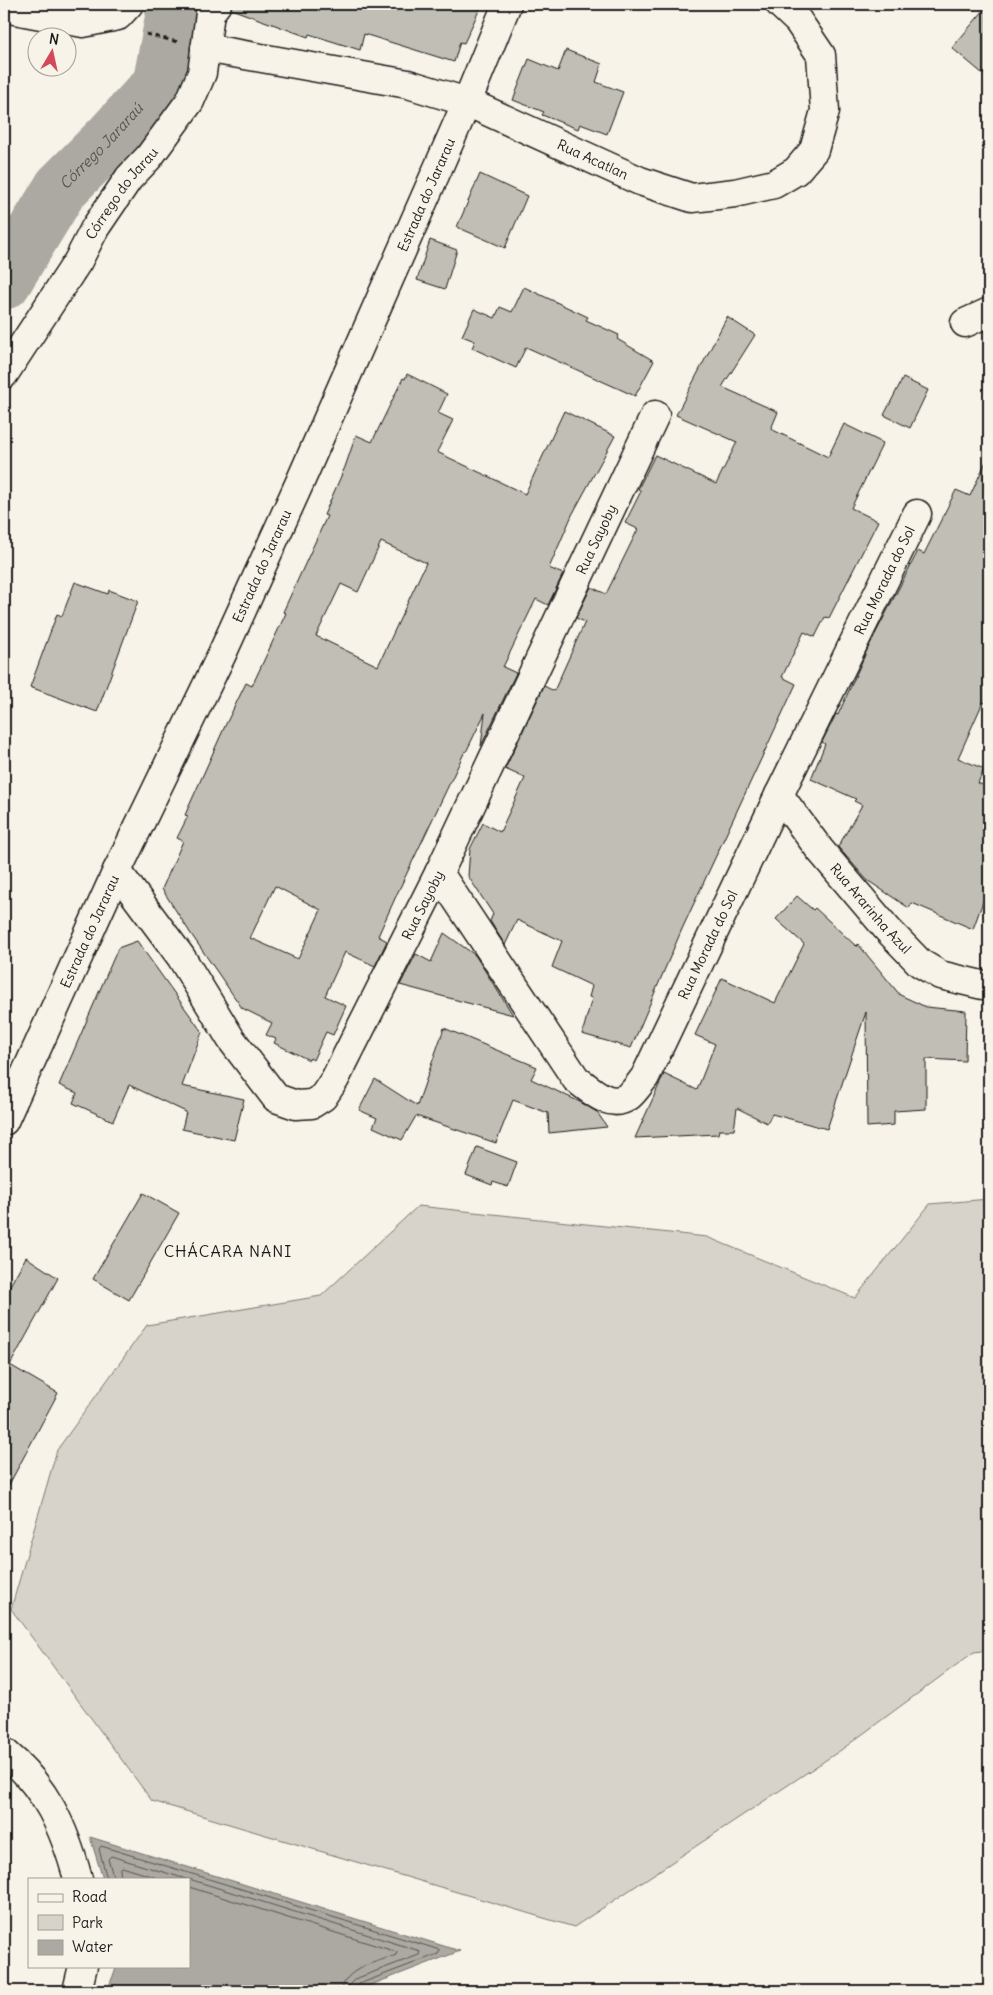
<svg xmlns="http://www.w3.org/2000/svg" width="993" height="1995" font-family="Delius,sans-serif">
	<rect width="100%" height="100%" fill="#f7f3e8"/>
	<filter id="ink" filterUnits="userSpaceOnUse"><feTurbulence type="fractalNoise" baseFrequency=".02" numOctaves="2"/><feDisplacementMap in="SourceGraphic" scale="10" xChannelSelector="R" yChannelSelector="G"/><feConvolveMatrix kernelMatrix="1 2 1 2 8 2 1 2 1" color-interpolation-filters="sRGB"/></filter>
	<g filter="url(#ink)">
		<path fill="#d7d3cb" stroke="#7a7874" d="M989,1199V1650L974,1652L841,1750L574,1927L152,1801L11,1609L57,1450L147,1325L321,1296L418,1206L707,1237L855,1298L930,1204Z"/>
		<path fill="#aca9a2" stroke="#72716c" d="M90,1837L460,1951L355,1991H107L117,1966H189V1879H103Z"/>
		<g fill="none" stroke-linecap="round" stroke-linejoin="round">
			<g stroke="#565452" stroke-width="1">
				<path d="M107,1879L99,1849L101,1846L440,1950L438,1954L359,1984L355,1991"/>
				<path d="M114,1879L108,1859L111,1856L186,1879"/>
				<path d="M121,1879L120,1869L122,1867L161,1879"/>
				<path d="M189,1879L420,1951L419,1955L355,1979L350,1984L349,1991"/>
				<path d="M189,1887L397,1952L396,1955C378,1962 343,1968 342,1991"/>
			</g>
			<path stroke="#aca9a2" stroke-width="55" id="s1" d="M4,282L61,188L111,138L160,84L175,4"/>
		</g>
		<g fill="#c0beb5" stroke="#1c1c1c" fill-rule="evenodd">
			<path d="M232,4H482L464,43L460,42L454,62L364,34L360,50L309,34L308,37L231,9Z"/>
			<path d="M989,4V79L952,48Z"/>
			<path d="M566,50L602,64L596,82L623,92L607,134L580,124L578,129L542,115L544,112L513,100L529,59L558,71Z"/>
			<path d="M480,174L527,196L505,248L457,227Z"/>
			<path d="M430,240L457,250L445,289L417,280Z"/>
			<path d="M524,287L588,317L586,320L619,335L617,339L654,361L635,396L526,347L516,368L472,348L475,341L462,336L474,309L495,318L500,307L512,312Z"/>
			<path d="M727,317L755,335L722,387L778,412L771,429L828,457L844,424L883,443L851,508L878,521L829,618L825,617L815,637L804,632L782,677L796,684L682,929L631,1048L582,1034L592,998L589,997L592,986L552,967L562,941L517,920L505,945L490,921L493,914L468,876L470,849L483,823L500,832L525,778L505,769L544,686L554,691L585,622L576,618L591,587L606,594L638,529L625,523L641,491L638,489L655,455L716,484L737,442L676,415Z"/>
			<path d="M407,374L447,394L438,413L453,420L437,452L525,494L564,411L615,436L572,515L549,568L563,574L548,605L536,599L503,667L516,673L481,746L485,713L466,752L465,751L397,894L378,936L387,941L375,966L345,952L325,996L346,1006L333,1035L326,1032L313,1060L310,1058L309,1060L274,1043L276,1039L266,1035L272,1023L242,1008L191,934L162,889L183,841L177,838L188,816L185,815L225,726L246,683L252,686L286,613L283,612L327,516L324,515L345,467L356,435L372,442L403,378L405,379ZM381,542L426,563L378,666L316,636L341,584L358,592ZM275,886L321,910L298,959L250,938Z"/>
			<path d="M903,378L928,390L910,428L884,415Z"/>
			<path d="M989,455V705L983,702L958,758L984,769L978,783L989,788V885L973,929L912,903L909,908L867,880L838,847L862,805L854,801L856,799L811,779L825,744L822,742L836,714L838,715L868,648L918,551L924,554L956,490L970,496Z"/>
			<path d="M75,582L108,594L109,590L138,601L97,712L30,687L57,614L62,616Z"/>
			<path d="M797,896L813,910L815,908L857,947L858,944L900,995L926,1007L966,1011L965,1061L926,1059V1109L894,1111V1125L867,1127L866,1012L827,1129L772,1114L767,1123L737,1108L734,1130H719L718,1134L635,1138L664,1074L697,1090L715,1044L695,1035L722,978L775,1003L804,944L776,919Z"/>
			<path d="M444,933L475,955L513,1015L400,985L416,954L431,962Z"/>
			<path d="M137,941L202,1032L182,1086L244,1099L234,1140L182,1129L186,1112L129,1085L113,1121L73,1103L77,1093L59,1085L118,948Z"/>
			<path d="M444,1028L537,1067L531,1079L580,1102L597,1112L607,1127L549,1133L548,1113L513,1100L496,1143L416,1116L402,1140L373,1127L377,1118L359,1110L375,1079L417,1106Z"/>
			<path d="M477,1147L517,1162L508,1187L493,1182L492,1185L466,1175Z"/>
			<path d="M143,1193L179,1213L129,1300L93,1279Z"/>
			<path d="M26,1257L58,1278L10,1365L58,1393L4,1494V1296Z"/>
		</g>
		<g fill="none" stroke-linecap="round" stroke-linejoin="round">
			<defs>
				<g id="minor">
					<path d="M4,8L83,23L118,16L129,4"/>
					<path id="s2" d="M205,48L408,84L467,102L640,181L692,198L735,193L774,184L796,171L814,150L825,111L821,55L798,21L780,4"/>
					<path d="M965,323L989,312"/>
					<path id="s3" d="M4,374L78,261L95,228L129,178L149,157L190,101L202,73L210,13L217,4"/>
					<path id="s4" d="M779,795L820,850L888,930L920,963L940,975L982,985H989"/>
					<path id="s5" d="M117,871L181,957L231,1039L276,1098L296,1105L312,1104L323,1097L335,1079L439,873L655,415"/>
					<path id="s6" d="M439,873L576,1079C591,1090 610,1110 629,1096C635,1091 640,1083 645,1077L779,795L917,514"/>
					<path id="s7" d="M4,1121L117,871L222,654L300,482L467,102L507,4"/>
					<path d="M4,1752C46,1787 64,1827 78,1879"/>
					<path d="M77,1991L83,1966"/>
				</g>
			</defs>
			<use href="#minor" stroke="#1c1c1c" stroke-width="31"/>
			<path stroke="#1c1c1c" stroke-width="3" stroke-dasharray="5 4" stroke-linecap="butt" d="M146,34L178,42"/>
			<use href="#minor" stroke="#f7f3e8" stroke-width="28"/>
		</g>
	</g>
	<g text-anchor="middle" stroke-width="5" stroke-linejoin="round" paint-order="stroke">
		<g font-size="14" fill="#1c1c1c" stroke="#f7f3e8">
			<text dy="5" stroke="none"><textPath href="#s2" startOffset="406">Rua Acatlan</textPath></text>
			<text dy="5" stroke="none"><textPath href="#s3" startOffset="216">Córrego do Jarau</textPath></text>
			<text dy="5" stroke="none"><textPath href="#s7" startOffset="1018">Estrada do Jararau</textPath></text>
			<text dy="5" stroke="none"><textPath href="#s5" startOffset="949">Rua Sayoby</textPath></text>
			<text dy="5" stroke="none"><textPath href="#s7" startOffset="612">Estrada do Jararau</textPath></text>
			<text dy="5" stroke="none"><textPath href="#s6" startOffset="884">Rua Morada do Sol</textPath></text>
			<text dy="5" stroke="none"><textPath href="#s5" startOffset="544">Rua Sayoby</textPath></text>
			<text dy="5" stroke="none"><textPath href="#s4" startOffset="146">Rua Ararinha Azul</textPath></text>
			<text dy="5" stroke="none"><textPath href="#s7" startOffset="208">Estrada do Jararau</textPath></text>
			<text dy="5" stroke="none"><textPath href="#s6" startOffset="479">Rua Morada do Sol</textPath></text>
		</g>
		<g font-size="15" font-style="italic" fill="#565452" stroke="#f7f3e8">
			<text dy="5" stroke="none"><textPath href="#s1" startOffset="168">Córrego Jararaú</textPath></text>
		</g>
		<g font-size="16" letter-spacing="1" fill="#1c1c1c" stroke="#f7f3e8">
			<text x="228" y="1257">CHÁCARA NANI</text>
		</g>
	</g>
	<rect width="993" height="1995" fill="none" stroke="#f7f3e8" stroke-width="20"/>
	<rect x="10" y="10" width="973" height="1975" fill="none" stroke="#1c1c1c" stroke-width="2" filter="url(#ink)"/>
	<rect x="28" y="1878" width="162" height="90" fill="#f7f3e8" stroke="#9f9d96"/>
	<rect x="38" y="1894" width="25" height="8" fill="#f7f3e8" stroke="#9f9d96"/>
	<text x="72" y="1902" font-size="15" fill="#1c1c1c">Road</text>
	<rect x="38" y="1915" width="25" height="15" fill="#d7d3cb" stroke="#9f9d96"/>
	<text x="72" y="1928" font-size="15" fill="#1c1c1c">Park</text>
	<rect x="38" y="1940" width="25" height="15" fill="#aca9a2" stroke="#9f9d96"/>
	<text x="72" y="1952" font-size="15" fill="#1c1c1c">Water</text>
	<g transform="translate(52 52) rotate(9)"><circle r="24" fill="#f7f3e8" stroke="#9f9d96"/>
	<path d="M0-4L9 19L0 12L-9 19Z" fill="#d1495b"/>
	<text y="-8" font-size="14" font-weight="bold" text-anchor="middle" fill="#1c1c1c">N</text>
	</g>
</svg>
